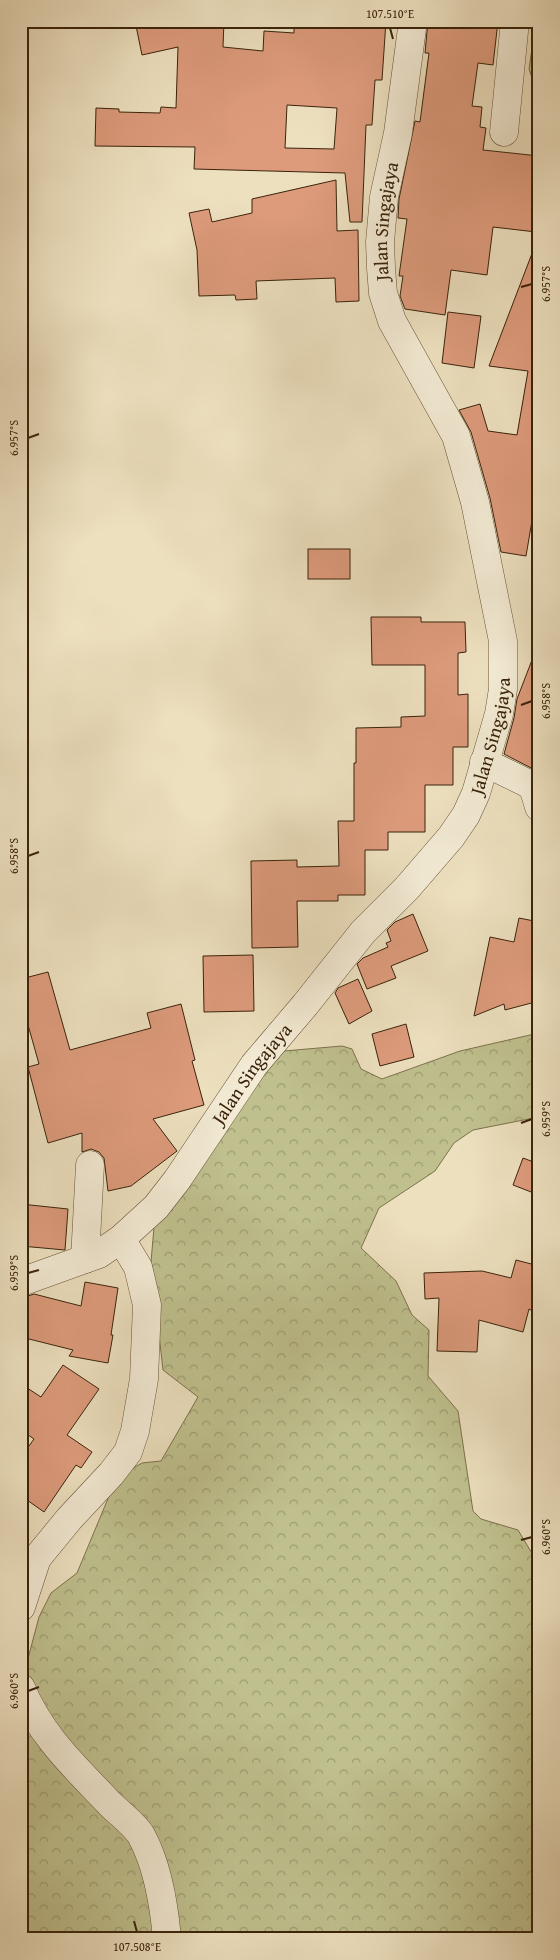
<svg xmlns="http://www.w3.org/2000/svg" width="560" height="1960" font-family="'Gentium Book Plus',serif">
	<defs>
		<pattern id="forest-crowns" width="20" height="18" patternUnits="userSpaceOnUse" patternTransform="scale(1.25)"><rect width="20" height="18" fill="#bfc08e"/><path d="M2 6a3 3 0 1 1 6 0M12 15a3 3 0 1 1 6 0" fill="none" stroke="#9c9c72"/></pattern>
	</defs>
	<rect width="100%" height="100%" fill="#ede0bf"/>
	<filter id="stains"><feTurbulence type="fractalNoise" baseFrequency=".004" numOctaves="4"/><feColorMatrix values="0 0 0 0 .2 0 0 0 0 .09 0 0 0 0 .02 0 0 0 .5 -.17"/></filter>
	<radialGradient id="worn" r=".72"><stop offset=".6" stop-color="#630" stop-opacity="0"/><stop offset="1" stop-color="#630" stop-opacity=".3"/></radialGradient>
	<g fill="url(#forest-crowns)" stroke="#7c724c">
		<path d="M536,21H539V99L529,69Z"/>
		<path d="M539,1033V1117L473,1130L454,1143L435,1171L379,1208L361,1248L396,1281L412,1315L429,1330L428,1376L458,1411L473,1511L481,1519L518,1530L539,1565V1939H21V1685L39,1617L51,1593L77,1573L117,1477L142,1463L161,1461L198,1397L163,1370L151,1262L154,1227L268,1060L284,1051L342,1046L352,1049L361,1069L382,1079L460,1051Z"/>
	</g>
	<g fill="#dd9b7c" stroke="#3a230a" fill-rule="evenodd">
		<path d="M135,21H224L223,47L263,51L264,31L294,33V26L324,28L325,21H386L382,80H375L372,125H366L362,222H350L345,173L194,169L195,147L95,146L96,108L119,109V112L160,113L161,107L176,108L178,47L142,55ZM287,105L337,108L334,149L285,148Z"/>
		<path d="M428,21H498L493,65L478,63L472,106L482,107L480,127L486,128L483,150L539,156V211L536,232L493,227L487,275L451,270L445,315L405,309L400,296L403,276H399L407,219L398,218L399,199L415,121L420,122L429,53H425Z"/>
		<path d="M336,180L337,231L358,230L359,301L336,302L335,278L256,281L257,299L236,300L235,295L199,296L197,250L189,213L209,209L212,222L252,213V199Z"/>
		<path d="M536,243L539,244V510L534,509L526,556L501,552L490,498L471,432L459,410L480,404L488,431L517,435L528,371L489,366Z"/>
		<path d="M448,312L481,316L474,368L442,363Z"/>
		<rect x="308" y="549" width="42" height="30"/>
		<path d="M371,617H421V622H465L466,652L458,653V695L468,694V747H453V785H425V832H388V850H365V895H338V901H297L298,947L252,948L251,861L297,860V867L339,866L338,821H354V763H356V728L401,727V717L425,716V665H372Z"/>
		<path d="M537,647L539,648V772L504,754L514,718L517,699Z"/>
		<path d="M413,914L428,951L391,966L396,978L367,989L357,964L363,958L388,947L386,943L391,941L387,930L395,922Z"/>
		<path d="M519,918L539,922V1001L505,1010L504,1004L474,1016L490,937L514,942Z"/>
		<path d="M253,955L254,1011L204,1012L203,956Z"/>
		<path d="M48,972L70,1050L151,1028L147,1013L181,1004L195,1060L192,1061L204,1105L153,1119L177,1151L131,1186L108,1191L104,1158L99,1152L91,1149L82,1152V1133L48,1143L28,1067L39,1064L21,1000V979Z"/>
		<path d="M358,979L372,1011L349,1024L335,993L338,988Z"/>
		<path d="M406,1024L414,1057L380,1066L372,1034Z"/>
		<path d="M523,1158L539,1164V1195L513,1185Z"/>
		<path d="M21,1204L68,1209L65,1250L21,1246Z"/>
		<path d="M516,1260L539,1266V1315L529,1309L523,1332L479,1320L477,1352L437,1351L439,1298L425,1299L424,1273L482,1271L511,1278Z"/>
		<path d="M85,1282L118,1288L111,1335H113L108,1363L69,1356L73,1350L21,1337V1323L28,1296L34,1294L81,1306Z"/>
		<path d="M63,1365L99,1389L67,1435L92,1452L81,1468L76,1465L44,1512L27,1500L29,1498L21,1493V1457L34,1439L21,1430V1384L41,1397Z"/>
	</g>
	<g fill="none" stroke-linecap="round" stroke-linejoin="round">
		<defs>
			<g id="minor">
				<path d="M504,132L515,21"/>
				<path d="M484,762L529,784L534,790L539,807"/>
				<path d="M85,1259L90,1165"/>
				<path id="s1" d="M21,1282L99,1254L121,1239L156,1207L177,1180L254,1065L305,1005L363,932L407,888L451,837L466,815L476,793L499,714L503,689V641L475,502L456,436L392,321L383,293L381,268L380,242L384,197L398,133L413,21"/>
				<path d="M21,1607L37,1558L69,1519L111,1474L128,1452L135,1431L144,1379L147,1305L138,1267L121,1239"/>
				<path d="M21,1688C41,1736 74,1766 109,1803C118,1812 135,1825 141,1835C158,1866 164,1904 167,1939"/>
			</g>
		</defs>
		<use href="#minor" stroke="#675237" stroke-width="29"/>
		<use href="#minor" stroke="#f3ebd5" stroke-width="28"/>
	</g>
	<path fill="none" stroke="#3a230a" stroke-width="2" d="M390,28L393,39M521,287L532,284M28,438L39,434M521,705L532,701M28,856L39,852M521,1123L532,1119M28,1273L39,1270M521,1540L532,1537M28,1691L39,1687M134,1921L137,1932"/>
	<g text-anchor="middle" stroke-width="5" stroke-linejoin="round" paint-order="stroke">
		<g font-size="19" fill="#3a230a" stroke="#f3ebd5">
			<text dy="7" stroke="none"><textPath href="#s1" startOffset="1281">Jalan Singajaya</textPath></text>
			<text dy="7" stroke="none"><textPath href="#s1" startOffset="741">Jalan Singajaya</textPath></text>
			<text dy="7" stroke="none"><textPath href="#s1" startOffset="321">Jalan Singajaya</textPath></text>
		</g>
	</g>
	<rect width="560" height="1960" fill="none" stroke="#ede0bf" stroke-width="55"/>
	<rect x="28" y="28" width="504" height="1904" fill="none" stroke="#3a230a" stroke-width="2"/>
	<g font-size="12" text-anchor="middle" fill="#3a230a">
		<text x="390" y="18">107.510°E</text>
		<text transform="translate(546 284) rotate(-90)" y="4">6.957°S</text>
		<text transform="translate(14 438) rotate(-90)" y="4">6.957°S</text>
		<text transform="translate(546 701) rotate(-90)" y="4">6.958°S</text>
		<text transform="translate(14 856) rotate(-90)" y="4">6.958°S</text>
		<text transform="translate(546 1119) rotate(-90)" y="4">6.959°S</text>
		<text transform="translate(14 1273) rotate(-90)" y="4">6.959°S</text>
		<text transform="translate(546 1537) rotate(-90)" y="4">6.960°S</text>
		<text transform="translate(14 1691) rotate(-90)" y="4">6.960°S</text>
		<text x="137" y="1951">107.508°E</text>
	</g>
	<rect width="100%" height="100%" filter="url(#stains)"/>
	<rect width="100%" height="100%" fill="url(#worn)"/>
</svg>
